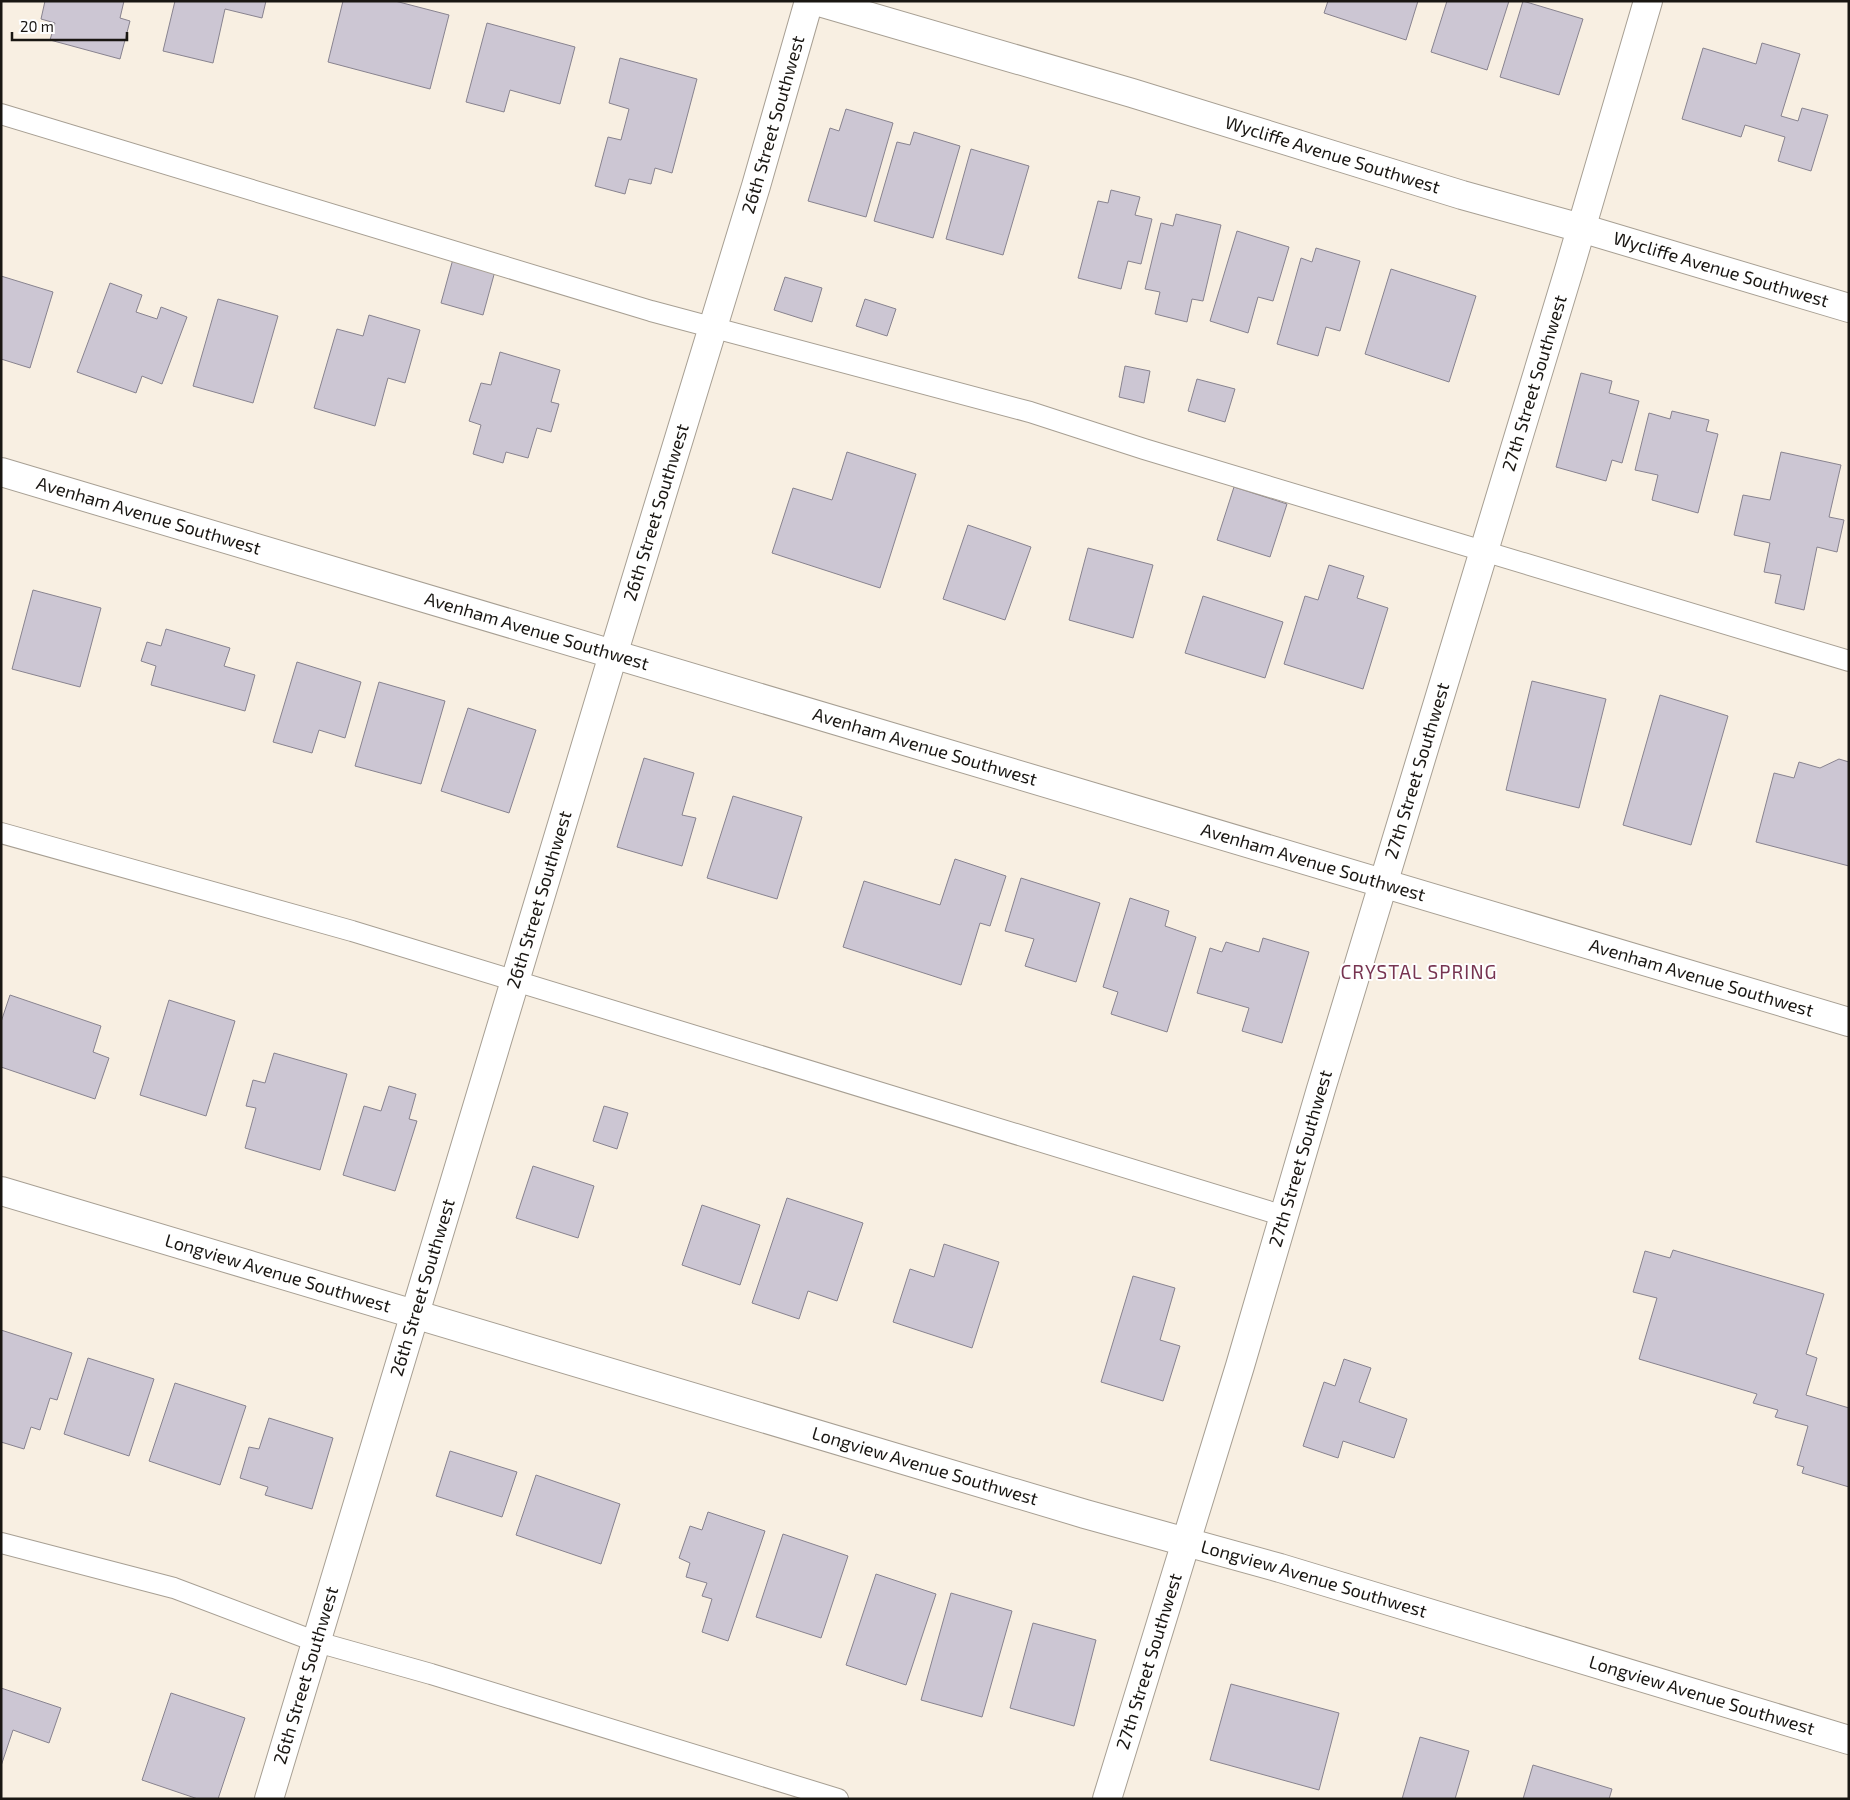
<svg xmlns="http://www.w3.org/2000/svg" width="1850" height="1800" font-family="'Exo 2',sans-serif">
	<rect width="100%" height="100%" fill="#f8efe2"/>
	<g fill="#ccc6d3" stroke="#88838f">
		<path d="M45,1H124L120,18L130,21L120,59L50,40L55,23L41,19Z"/>
		<path d="M175,1H266L262,18L225,9L213,63L163,51Z"/>
		<path d="M343,1H395L449,15L430,89L328,62Z"/>
		<path d="M1328,1H1418L1406,40L1324,13Z"/>
		<path d="M1447,1H1509L1487,70L1431,52Z"/>
		<path d="M1523,1L1583,19L1559,95L1500,77Z"/>
		<path d="M487,23L575,47L560,104L510,90L504,112L466,102Z"/>
		<path d="M1762,43L1800,54L1781,116L1798,121L1802,108L1828,115L1811,171L1778,161L1785,137L1745,125L1741,137L1682,119L1703,48L1756,64Z"/>
		<path d="M620,58L697,79L672,173L655,168L651,184L629,179L625,194L595,186L608,137L621,140L629,109L609,103Z"/>
		<path d="M846,109L893,123L866,217L808,201L830,128L839,131Z"/>
		<path d="M914,132L960,146L933,238L874,221L897,142L910,145Z"/>
		<path d="M971,149L1029,166L1003,255L946,239Z"/>
		<path d="M1111,190L1140,197L1135,215L1152,219L1141,264L1128,261L1121,289L1078,278L1098,201L1108,203Z"/>
		<path d="M1176,214L1221,225L1203,301L1192,299L1187,322L1155,314L1160,292L1145,289L1161,223L1173,226Z"/>
		<path d="M1237,231L1289,247L1273,301L1258,297L1248,333L1210,321Z"/>
		<path d="M1316,248L1360,261L1340,331L1326,327L1318,356L1277,344L1301,258L1312,262Z"/>
		<path d="M453,259L495,271L483,315L441,303Z"/>
		<path d="M1391,269L1476,296L1449,382L1365,354Z"/>
		<path d="M1,276L53,292L30,368L1,359Z"/>
		<path d="M785,277L822,288L812,322L774,310Z"/>
		<path d="M110,283L142,295L136,312L157,319L161,307L187,317L162,384L142,376L136,393L77,372Z"/>
		<path d="M218,299L278,316L253,403L193,386Z"/>
		<path d="M865,299L896,309L887,336L856,326Z"/>
		<path d="M369,315L420,330L405,383L388,378L375,426L314,408L337,329L363,336Z"/>
		<path d="M500,352L560,370L551,402L559,404L551,432L537,428L528,458L506,452L503,463L473,454L481,425L469,421L481,383L491,385Z"/>
		<path d="M1125,366L1150,371L1144,403L1119,397Z"/>
		<path d="M1581,373L1612,381L1609,393L1639,401L1622,463L1612,460L1606,481L1556,467Z"/>
		<path d="M1197,379L1235,389L1225,422L1188,411Z"/>
		<path d="M1672,411L1709,420L1706,431L1718,434L1698,513L1652,500L1658,475L1635,470L1649,413L1670,419Z"/>
		<path d="M847,452L916,474L880,588L772,553L793,488L832,500Z"/>
		<path d="M1781,452L1841,465L1829,517L1844,520L1837,552L1817,547L1804,610L1775,603L1781,575L1764,572L1770,543L1734,535L1743,495L1770,500Z"/>
		<path d="M1234,487L1287,504L1270,557L1217,540Z"/>
		<path d="M968,525L1031,547L1005,620L943,599Z"/>
		<path d="M1088,548L1153,565L1133,638L1069,620Z"/>
		<path d="M1329,565L1364,576L1357,598L1388,608L1363,689L1284,664L1305,596L1318,600Z"/>
		<path d="M33,590L101,608L80,687L12,669Z"/>
		<path d="M1203,596L1283,622L1265,678L1185,653Z"/>
		<path d="M166,629L230,648L224,666L255,675L245,711L151,685L156,666L141,661L147,642L161,646Z"/>
		<path d="M297,662L361,682L345,738L319,730L312,753L273,742Z"/>
		<path d="M1532,681L1606,699L1579,808L1506,790Z"/>
		<path d="M379,682L445,701L421,784L355,766Z"/>
		<path d="M1660,695L1728,716L1691,845L1623,825Z"/>
		<path d="M468,708L536,730L509,813L441,791Z"/>
		<path d="M644,758L694,773L682,815L696,818L682,866L617,847Z"/>
		<path d="M1839,759L1849,762V866L1756,842L1774,773L1794,778L1799,762L1820,768Z"/>
		<path d="M733,796L802,817L777,899L707,878Z"/>
		<path d="M955,859L1006,876L990,926L980,923L961,985L843,947L864,881L940,905Z"/>
		<path d="M1021,878L1100,903L1076,982L1025,966L1034,939L1005,931Z"/>
		<path d="M1130,898L1169,911L1165,926L1196,937L1167,1032L1111,1014L1118,992L1103,987Z"/>
		<path d="M1263,938L1309,952L1282,1043L1242,1031L1249,1008L1197,993L1210,948L1222,952L1226,942L1259,952Z"/>
		<path d="M10,995L101,1026L93,1052L109,1058L95,1099L1,1067V1022Z"/>
		<path d="M169,1000L235,1021L206,1116L140,1095Z"/>
		<path d="M274,1053L347,1074L320,1170L245,1148L256,1108L246,1106L253,1080L265,1083Z"/>
		<path d="M389,1086L416,1094L409,1119L417,1121L395,1191L343,1175L364,1106L381,1111Z"/>
		<path d="M604,1106L628,1113L617,1149L593,1141Z"/>
		<path d="M533,1166L594,1186L578,1238L516,1218Z"/>
		<path d="M787,1198L863,1223L837,1301L808,1291L799,1319L752,1303Z"/>
		<path d="M702,1205L760,1225L740,1285L682,1265Z"/>
		<path d="M944,1244L999,1262L972,1348L893,1322L910,1269L934,1277Z"/>
		<path d="M1673,1250L1824,1294L1806,1354L1817,1358L1806,1395L1849,1408V1487L1802,1473L1804,1467L1797,1465L1808,1426L1775,1417L1778,1410L1753,1403L1757,1394L1639,1359L1657,1298L1633,1292L1645,1251L1670,1258Z"/>
		<path d="M1133,1276L1175,1288L1160,1340L1180,1346L1163,1401L1101,1382Z"/>
		<path d="M1,1330L72,1353L57,1400L50,1398L40,1430L31,1427L24,1449L1,1442Z"/>
		<path d="M88,1358L154,1379L129,1456L64,1434Z"/>
		<path d="M1344,1359L1371,1368L1359,1402L1407,1419L1394,1458L1343,1441L1338,1458L1303,1446L1324,1382L1335,1386Z"/>
		<path d="M175,1383L246,1406L220,1485L149,1461Z"/>
		<path d="M269,1418L333,1438L312,1509L265,1495L268,1487L240,1478L249,1447L259,1449Z"/>
		<path d="M450,1451L517,1472L502,1517L436,1496Z"/>
		<path d="M536,1475L620,1504L601,1564L516,1535Z"/>
		<path d="M708,1512L765,1531L728,1641L702,1632L712,1599L702,1596L707,1583L686,1577L690,1563L679,1558L690,1526L702,1530Z"/>
		<path d="M783,1534L848,1556L821,1638L756,1617Z"/>
		<path d="M876,1574L936,1594L906,1685L846,1665Z"/>
		<path d="M951,1593L1012,1611L982,1717L921,1700Z"/>
		<path d="M1033,1623L1096,1640L1074,1726L1010,1708Z"/>
		<path d="M1231,1684L1339,1713L1319,1790L1210,1760Z"/>
		<path d="M1,1688L61,1708L49,1743L13,1730L1,1766Z"/>
		<path d="M171,1693L245,1718L218,1799H198L142,1780Z"/>
		<path d="M1420,1737L1469,1751L1455,1799H1402Z"/>
		<path d="M1533,1765L1612,1789L1609,1799H1523Z"/>
	</g>
	<g fill="none" stroke-linecap="round" stroke-linejoin="round">
		<defs>
			<g id="service">
				<path d="M1,114L651,311L1030,412L1144,449L1849,661"/>
				<path d="M1,833L352,931L1284,1216"/>
				<path d="M1,1543L174,1588L317,1642L431,1674L838,1799"/>
			</g>
			<g id="minor">
				<path id="s1" d="M816,1L1132,93L1462,195L1581,228L1849,308"/>
				<path id="s2" d="M1,1191L1085,1514L1280,1568L1849,1740"/>
				<path id="s3" d="M269,1799L613,655"/>
				<path id="s4" d="M1107,1799L1240,1366L1321,1089L1569,270L1648,1"/>
			</g>
			<g id="tertiary">
				<path id="s5" d="M1,472L1849,1022"/>
				<path id="s6" d="M613,655L756,186L809,1"/>
			</g>
		</defs>
		<use href="#service" stroke="#a79f93" stroke-width="22"/>
		<use href="#minor" stroke="#a79f93" stroke-width="30"/>
		<use href="#tertiary" stroke="#a79f93" stroke-width="30"/>
		<use href="#service" stroke="#fff" stroke-width="20"/>
		<use href="#minor" stroke="#fff" stroke-width="28"/>
		<use href="#tertiary" stroke="#fff" stroke-width="28"/>
	</g>
	<g text-anchor="middle" stroke-width="4" stroke-linejoin="round" paint-order="stroke">
		<g font-size="18" fill="#191612" stroke="#fefefe">
			<text dy="6" stroke="none"><textPath href="#s6" startOffset="554">26th Street Southwest</textPath></text>
			<text dy="6" stroke="none"><textPath href="#s1" startOffset="539">Wycliffe Avenue Southwest</textPath></text>
			<text dy="6" stroke="none"><textPath href="#s1" startOffset="944">Wycliffe Avenue Southwest</textPath></text>
			<text dy="6" stroke="none"><textPath href="#s4" startOffset="1479">27th Street Southwest</textPath></text>
			<text dy="6" stroke="none"><textPath href="#s6" startOffset="149">26th Street Southwest</textPath></text>
			<text dy="6" stroke="none"><textPath href="#s5" startOffset="154">Avenham Avenue Southwest</textPath></text>
			<text dy="6" stroke="none"><textPath href="#s5" startOffset="559">Avenham Avenue Southwest</textPath></text>
			<text dy="6" stroke="none"><textPath href="#s5" startOffset="964">Avenham Avenue Southwest</textPath></text>
			<text dy="6" stroke="none"><textPath href="#s4" startOffset="1074">27th Street Southwest</textPath></text>
			<text dy="6" stroke="none"><textPath href="#s5" startOffset="1369">Avenham Avenue Southwest</textPath></text>
			<text dy="6" stroke="none"><textPath href="#s3" startOffset="939">26th Street Southwest</textPath></text>
			<text dy="6" stroke="none"><textPath href="#s5" startOffset="1774">Avenham Avenue Southwest</textPath></text>
			<text dy="6" stroke="none"><textPath href="#s4" startOffset="669">27th Street Southwest</textPath></text>
			<text dy="6" stroke="none"><textPath href="#s2" startOffset="289">Longview Avenue Southwest</textPath></text>
			<text dy="6" stroke="none"><textPath href="#s3" startOffset="534">26th Street Southwest</textPath></text>
			<text dy="6" stroke="none"><textPath href="#s2" startOffset="964">Longview Avenue Southwest</textPath></text>
			<text dy="6" stroke="none"><textPath href="#s2" startOffset="1369">Longview Avenue Southwest</textPath></text>
			<text dy="6" stroke="none"><textPath href="#s4" startOffset="144">27th Street Southwest</textPath></text>
			<text dy="6" stroke="none"><textPath href="#s3" startOffset="129">26th Street Southwest</textPath></text>
			<text dy="6" stroke="none"><textPath href="#s2" startOffset="1774">Longview Avenue Southwest</textPath></text>
		</g>
		<g font-size="19" letter-spacing="1" fill="#773451" stroke="#fefefe">
			<text x="1419" y="979">CRYSTAL SPRING</text>
		</g>
	</g>
	<rect width="1850" height="1800" fill="none" stroke="#191612" stroke-width="5"/>
	<path d="M12 32v8h115v-8" fill="none" stroke="#191612" stroke-width="2.5"/>
	<text x="20" y="32" font-size="15" fill="#191612" stroke="#fefefe" stroke-width="4" paint-order="stroke">20 m</text>
</svg>
